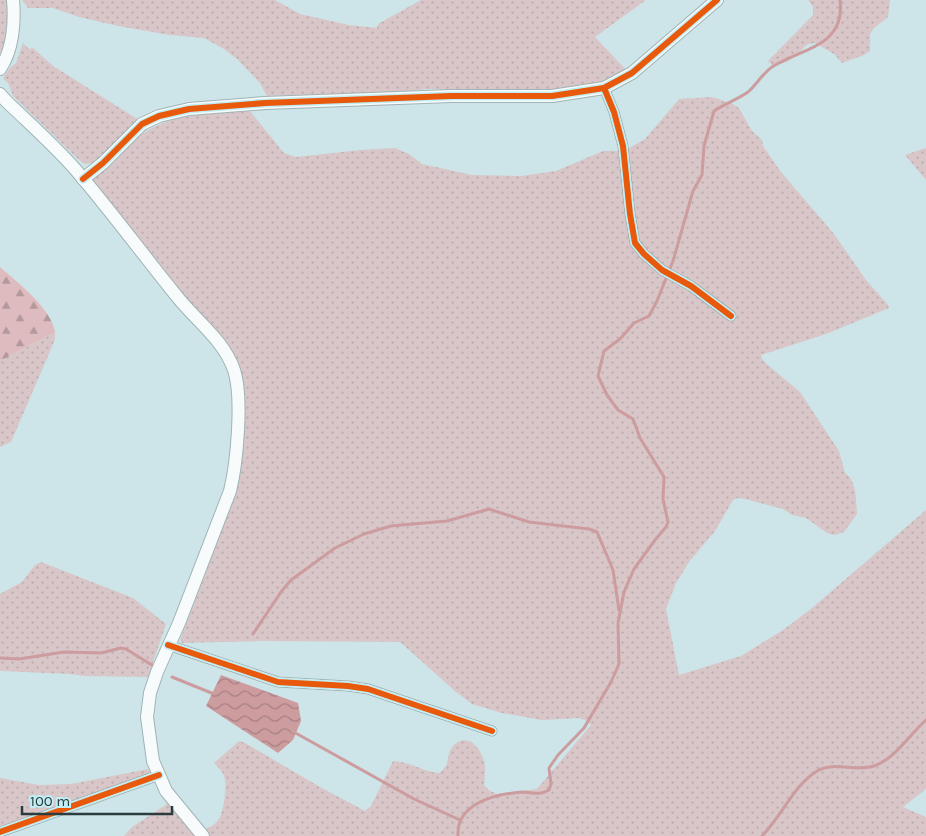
<svg xmlns="http://www.w3.org/2000/svg" width="926" height="836" font-family="Karla,sans-serif">
	<defs>
		<pattern id="grass-dots" width="8" height="8" patternUnits="userSpaceOnUse" patternTransform="scale(1.25)"><rect width="8" height="8" fill="#d9c6c8"/><path d="M2 2h.1M6 6h.1" fill="none" stroke="#baabad" stroke-width="1.8" stroke-linecap="round"/></pattern>
		<pattern id="forest-firs" width="22" height="20" patternUnits="userSpaceOnUse" patternTransform="scale(1.25)"><rect width="22" height="20" fill="#debbbe"/><path d="M5 1l3.5 6h-7zM16 11l3.5 6h-7z" fill="#b4999c"/></pattern>
		<pattern id="water-waves" width="16" height="10" patternUnits="userSpaceOnUse" patternTransform="scale(1.25)"><rect width="16" height="10" fill="#cc9c9f"/><path d="M0 5q4-4 8 0t8 0" fill="none" stroke="#a68083"/></pattern>
	</defs>
	<rect width="100%" height="100%" fill="#cde5e8"/>
	<g fill="url(#grass-dots)">
		<path d="M0,0H8L9,30L0,53Z"/>
		<path d="M22,0H275L300,14L349,25L377,28L378,24L421,0H646L595,37L629,73L601,85L567,90L426,89L389,93L267,96L260,83L237,59L224,49L204,38L170,35L118,26L79,17L53,8H28Z"/>
		<path d="M808,0H890L888,17L874,28L870,34V51L864,55L842,63L834,54L815,43L808,44L789,61L773,66L768,61L813,15V7Z"/>
		<path d="M23,43L29,49L33,48L53,66L139,120L132,124L96,162L86,164L80,161L13,96L8,83L3,78L10,68L16,63Z"/>
		<path d="M712,97L731,103L739,108L752,131L762,140L763,146L781,172L834,234L866,280L888,305L889,308L826,334L761,355L762,359L769,366L800,392L839,451L845,473C857,481 856,501 857,514L844,532L834,535L827,533L806,518L792,515L783,509L745,499L738,498L733,500L715,531L689,562L676,583L666,609L679,675L741,656L783,630L812,608L926,510V789L903,807L926,817V836H124L132,827L175,799L202,831C208,828 215,825 219,819C223,813 227,788 225,780C224,773 219,768 214,763L239,741L245,743L320,787L365,811L371,806L393,761C411,762 421,771 439,773C452,764 445,756 453,746C468,730 483,751 485,765C485,772 485,779 484,785L490,791L497,794L537,789L591,725L587,721L579,718L542,720L502,713L472,704L456,692L400,642L263,641L182,643L180,640L207,570L201,557L233,471V373L217,343L89,177C113,173 123,147 142,134C174,112 214,114 250,111L284,153L296,157L361,150L395,148L409,154L422,164L472,175L521,176L556,171L603,151H624L645,139L679,99Z"/>
		<path d="M926,148V180L905,155Z"/>
		<path d="M55,332V339L48,356L11,442L0,447V361Z"/>
		<path d="M41,562L133,598L166,624L148,677L83,676L71,674L0,671V594L22,582L35,565Z"/>
		<path d="M148,769L150,773L149,777L57,811L0,827V778L39,785L71,784Z"/>
	</g>
	<path fill="url(#forest-firs)" d="M0,267C17,282 52,309 55,332L0,361Z"/>
	<path fill="url(#water-waves)" d="M221,675L298,703L301,721L293,740L278,753L206,706Z"/>
	<g fill="none" stroke-linecap="round" stroke-linejoin="round">
		<g stroke="#cc9c9f" stroke-width="3">
			<path d="M253,634L281,592L291,580L335,548L364,534L391,526L447,521L489,509L529,522L589,529L597,532L613,570L619,610"/>
			<path d="M0,658L19,659L64,652L101,653L121,648L126,649L155,667"/>
			<path d="M172,677L214,694"/>
			<path d="M292,731L414,799L460,820"/>
			<path d="M458,836C456,803 496,794 522,792C532,792 539,796 549,790L551,784L549,768L558,755L584,728L611,682L619,664L618,623L624,592L634,569L655,540L666,527L668,522L663,499L664,477L640,438L633,419L618,410L607,395L598,376L604,351L620,339L634,323L649,316L657,301L673,261L693,191L702,175L704,146L714,111C725,104 738,99 748,92C757,84 762,74 772,67C801,48 846,47 840,0"/>
			<path d="M762,836C782,816 793,786 817,771C834,761 856,772 874,766C896,758 909,735 926,720"/>
		</g>
		<defs>
			<g id="street">
				<path d="M604,88L614,112L623,146L630,214L635,243L644,254L662,270L691,286L731,316"/>
				<path d="M168,645L278,682L348,686L368,689L492,731"/>
				<path d="M0,832L159,775"/>
			</g>
			<g id="secondary">
				<path d="M0,69C13,50 15,22 13,0"/>
				<path d="M0,94C7,103 16,110 24,118C42,135 59,151 75,169C111,211 144,256 179,299C198,322 224,341 234,370C243,397 237,463 230,491L179,623L157,672L150,693L147,717L153,761L166,791L203,836"/>
				<path d="M83,179L103,163L142,124L159,116L189,109L265,103L451,96H552L604,88L632,73L717,0"/>
			</g>
		</defs>
		<use href="#street" stroke="#a0b3b5" stroke-width="11"/>
		<use href="#secondary" stroke="#a0b3b5" stroke-width="14"/>
		<use href="#street" stroke="#f8fbfc" stroke-width="9"/>
		<use href="#secondary" stroke="#f8fbfc" stroke-width="12"/>
		<defs>
			<g id="cycleway">
				<path d="M604,88L614,112L623,146L630,214L635,243L644,254L662,270L691,286L731,316"/>
				<path d="M83,179L103,163L142,124L159,116L189,109L265,103L451,96H552L604,88L632,73L717,0"/>
				<path d="M168,645L278,682L348,686L368,689L492,731"/>
				<path d="M0,832L159,775"/>
			</g>
		</defs>
		<use href="#cycleway" stroke="#c1eef4" stroke-width="9"/>
		<use href="#cycleway" stroke="#e8590c" stroke-width="6"/>
	</g>
	<path d="M22 806v8h150v-8" fill="none" stroke="#2b3c3f" stroke-width="2.5"/>
	<text x="30" y="806" font-size="15" fill="#2b3c3f" stroke="#c1eef4" stroke-width="4" paint-order="stroke">100 m</text>
</svg>
